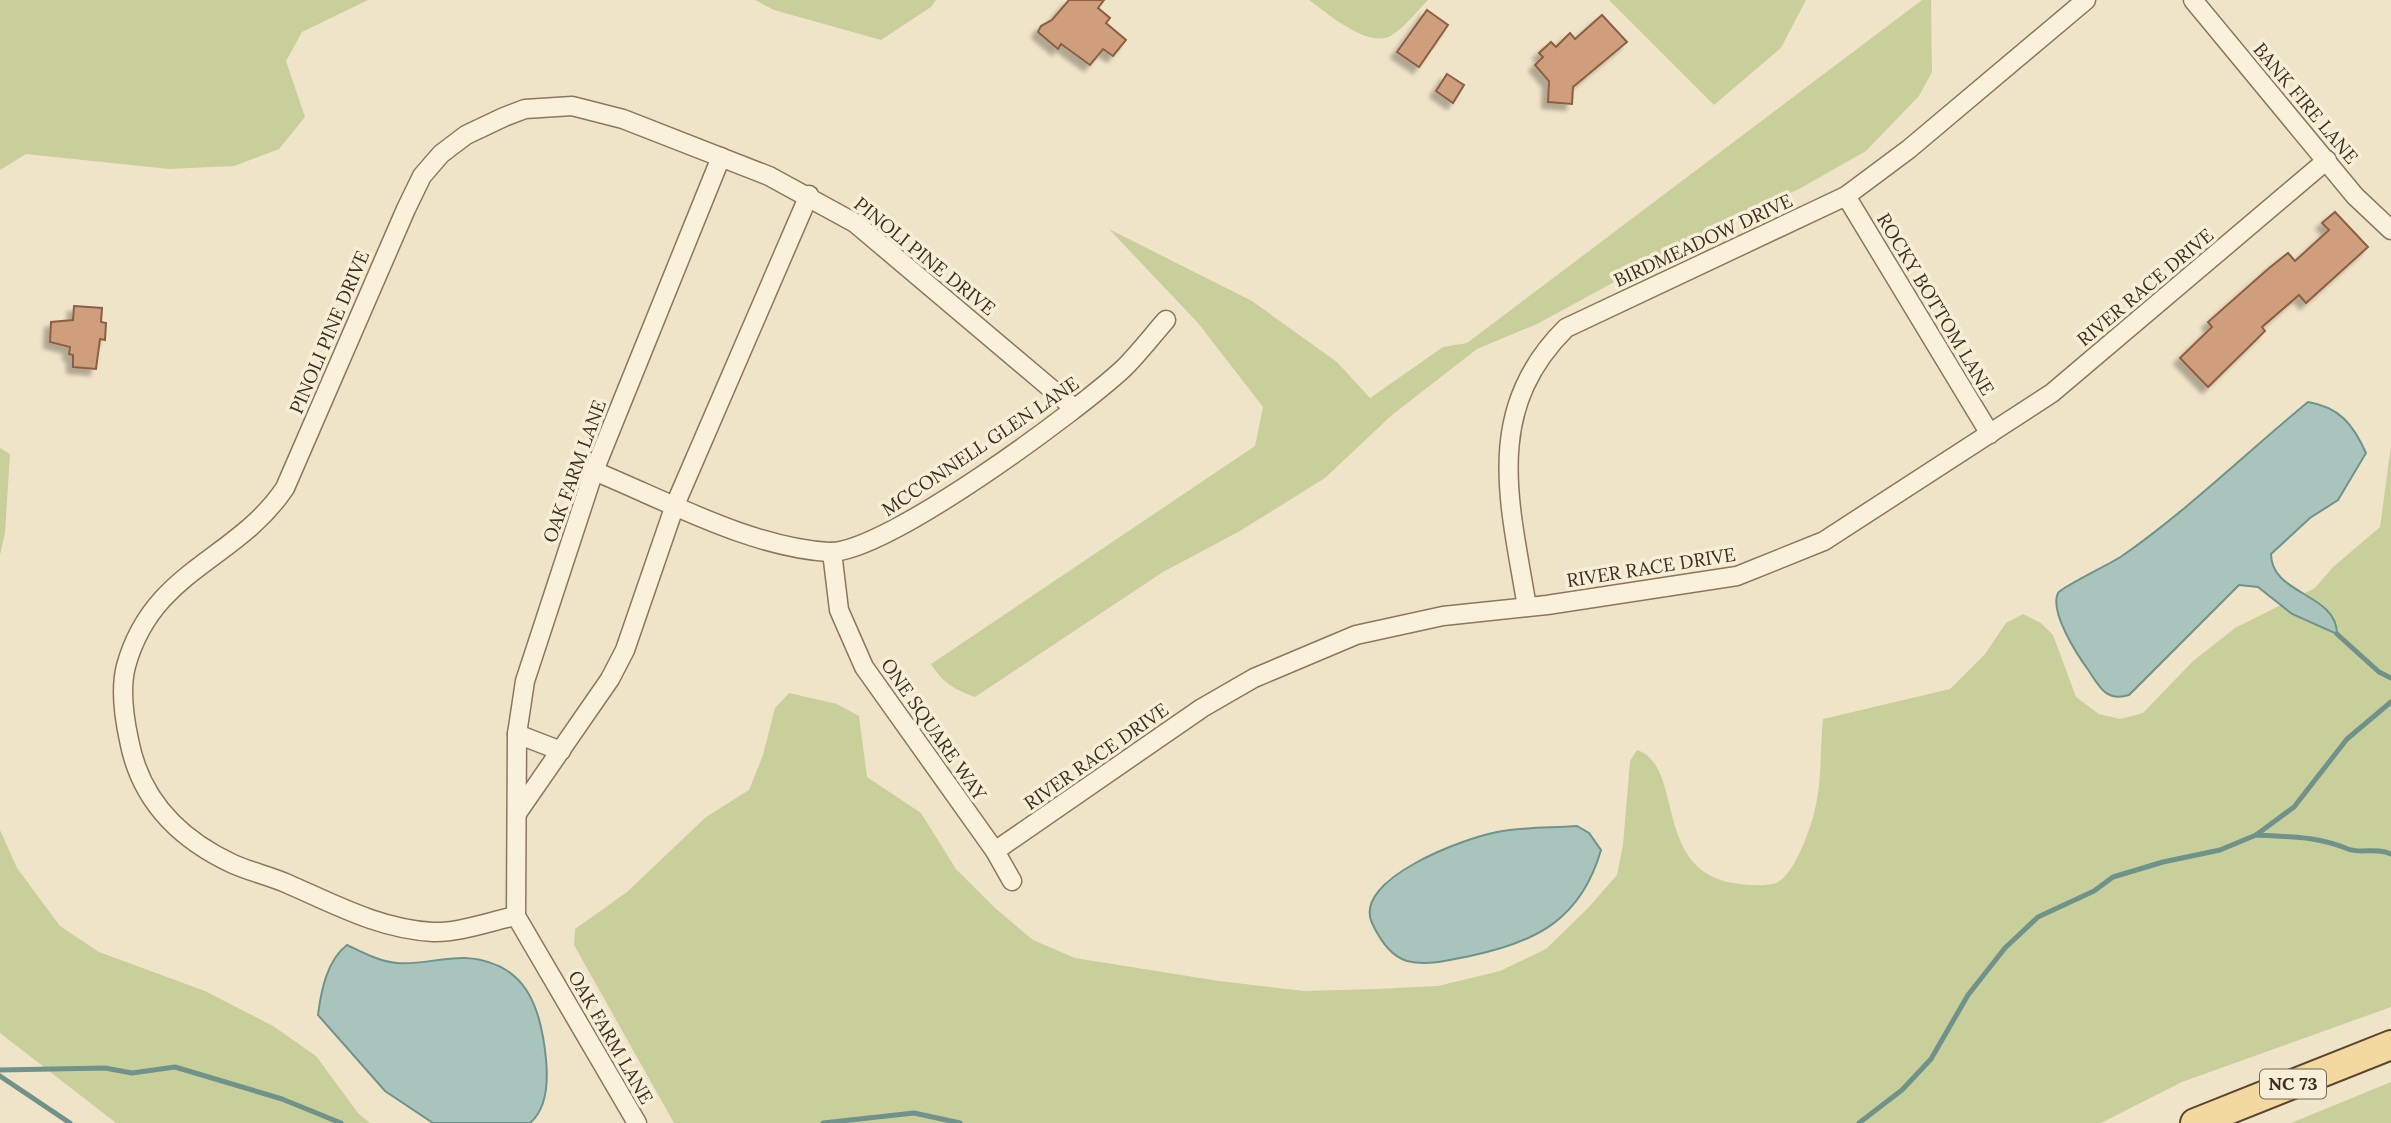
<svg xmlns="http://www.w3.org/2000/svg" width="2391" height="1123" font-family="Lora,serif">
	<defs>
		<filter id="shadow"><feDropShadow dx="-6" dy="6" stdDeviation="2" flood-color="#0004"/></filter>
	</defs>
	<rect width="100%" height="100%" fill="#f0e4c8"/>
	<g fill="#c9cf9b">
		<path d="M0,0H368L302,32L286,61L305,117L279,149L234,166L169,169L26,154L0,170Z"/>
		<path d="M755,0H936L931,7L881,40L774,10Z"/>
		<path d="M1309,0H1428C1417,11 1405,27 1392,35C1369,50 1327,13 1309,0Z"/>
		<path d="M1609,0H1806L1781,48L1714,105Z"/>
		<path d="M1922,0H1931L1932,72L1919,96L1866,151L1799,189L1714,228L1537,324L1477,349L1392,415L1325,478L1240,531L1163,572L975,697C955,690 943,683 931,664L1255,446L1263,407L1198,323L1109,229L1252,301L1337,362L1370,398L1443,347L1467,343Z"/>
		<path d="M2391,446V1007L2182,1082L2101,1123H674L574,945L575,929L627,892L706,817L749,790L763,755L775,708L789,693L837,704L859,716L867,777L921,813L956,869L995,908L1033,940L1075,958L1219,981L1304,991L1375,989L1438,986L1500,971L1546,949L1588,908L1617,875L1623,845L1630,761L1637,750C1685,766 1652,869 1733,883C1746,885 1763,887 1776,883C1794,876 1811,828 1815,809C1822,781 1820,748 1823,719L1950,689L1985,654L2006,623L2023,614L2041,623L2053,635L2076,697L2099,714L2120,719L2143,713L2193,661L2235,628L2315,588L2333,567L2380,527Z"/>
		<path d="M0,448L10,454L5,533L0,555Z"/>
		<path d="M0,830L17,868L60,926L99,952L205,991L273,1026L316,1056L358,1113L370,1123H116L0,1033Z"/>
		<path d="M2391,1082V1123H2291Z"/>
	</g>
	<g fill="#a9c4bc" stroke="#6f938a" stroke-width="2">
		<path d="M2308,402C2339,407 2353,424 2366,453L2338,500L2310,518L2271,554C2271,595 2337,593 2337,634L2292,614L2258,587L2239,585L2129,695C2107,702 2100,688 2089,671C2078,656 2049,612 2058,593C2060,588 2112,563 2122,556C2188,510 2246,453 2308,402Z"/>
		<path d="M1577,826L1589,833L1601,850C1581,919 1537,942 1470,956C1451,960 1427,966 1407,961C1390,956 1379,938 1372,923C1352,879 1465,838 1497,832C1522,827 1551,828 1577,826Z"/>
		<path d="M347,945C362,952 380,962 397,963C420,965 443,957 466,958C526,962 541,1007 546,1059C548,1080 548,1108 530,1123H433L385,1091L318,1015C321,991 327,960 347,945Z"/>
	</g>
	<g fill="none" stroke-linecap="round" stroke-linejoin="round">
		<g stroke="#6f938a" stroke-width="5">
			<path d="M2337,634L2379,672L2391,678"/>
			<path d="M2256,835C2290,837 2317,836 2348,849C2361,854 2377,847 2391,854"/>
			<path d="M0,1070L105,1068L132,1073L175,1067L282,1099L341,1123"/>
			<path d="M0,1076L70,1123"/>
			<path d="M823,1123L914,1113L960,1123"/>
			<path d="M1859,1123L1902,1090L1931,1059L1968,995L2005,948L2038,917L2094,891L2113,877L2163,862L2220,850L2256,835L2294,807L2347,739L2391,702"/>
		</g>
	</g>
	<g fill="#cf9f7d" stroke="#8d5f41" stroke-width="2" filter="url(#shadow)">
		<path d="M1069,0H1104L1098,8L1110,18L1106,23L1126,40L1113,56L1103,49L1090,65L1061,44L1058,49L1038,32L1041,26L1052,20Z"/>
		<path d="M1427,10L1448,25L1419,67L1397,52Z"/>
		<path d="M1602,15L1627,42L1573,87L1572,104L1548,102L1549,81L1535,65L1543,57L1539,53L1551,42L1556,47L1570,33L1575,39Z"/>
		<path d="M1447,74L1464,85L1453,103L1436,91Z"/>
		<path d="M2335,212L2368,247L2306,303L2299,295L2262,327L2265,331L2208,387L2180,358L2212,327L2208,322L2268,269L2288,253L2295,261L2329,230L2322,223Z"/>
		<path d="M74,306L102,308L101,322L106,323L105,340L100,339L96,369L73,367V355L69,354L70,347L50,342L51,322L73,320Z"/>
	</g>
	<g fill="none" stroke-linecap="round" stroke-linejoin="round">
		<defs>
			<g id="street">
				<path d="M2193,0L2355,196L2391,230"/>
				<path d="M1846,196L1990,434"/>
				<path d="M594,471C665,500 752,548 829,552C885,554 1079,410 1124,368C1139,353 1152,336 1166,320"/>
				<path d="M832,552L839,610L864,667L995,851L1012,881"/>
				<path d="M1527,607C1510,504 1482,411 1566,328L1846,196L1909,149L2086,0"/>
				<path d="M517,734L561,751"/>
				<path d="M518,812L610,679L625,650L675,505L809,195"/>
				<path d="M995,851L1202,708L1254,678L1356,635L1443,616L1547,605L1737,576L1824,541L2052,393L2327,160"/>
				<path d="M516,916C491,921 459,933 433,932C380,929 336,905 288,884C270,876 251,872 233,864C179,839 140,799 129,740C124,717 120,689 126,666C153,569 236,561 285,488L406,209L422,176L441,154L466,135L504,117L525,109L572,106L623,119L769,176L855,223L1074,408"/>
				<path d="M637,1123L516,916L517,734L525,681L594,471L721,157"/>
			</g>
			<path id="primary" d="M2195,1123L2391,1045"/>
		</defs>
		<use href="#street" stroke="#8d765c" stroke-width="21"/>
		<use href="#primary" stroke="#5b4430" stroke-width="32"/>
		<use href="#street" stroke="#faf1dc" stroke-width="18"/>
		<use href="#primary" stroke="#f3d9a0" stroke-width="28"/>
	</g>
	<g text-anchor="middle" stroke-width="7" stroke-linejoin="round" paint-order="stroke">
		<rect fill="#f7eed8" stroke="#756857" stroke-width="2" x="2260" y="1069.5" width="66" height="29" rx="5"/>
		<g font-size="18" font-weight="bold" fill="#3d2e20">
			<text x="2293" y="1090">NC 73</text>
		</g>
		<g font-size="19" fill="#3d2e20" stroke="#f7eed8">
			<text transform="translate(2306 103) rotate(50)" y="7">BANK FIRE LANE</text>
			<text transform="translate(1703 240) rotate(-25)" y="7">BIRDMEADOW DRIVE</text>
			<text transform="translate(925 256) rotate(39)" y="7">PINOLI PINE DRIVE</text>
			<text transform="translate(2145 287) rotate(-40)" y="7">RIVER RACE DRIVE</text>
			<text transform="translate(1936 304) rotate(59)" y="7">ROCKY BOTTOM LANE</text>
			<text transform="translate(329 332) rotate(-67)" y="7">PINOLI PINE DRIVE</text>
			<text transform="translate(980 446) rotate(-34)" y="7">MCCONNELL GLEN LANE</text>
			<text transform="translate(574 471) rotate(-70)" y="7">OAK FARM LANE</text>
			<text transform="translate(1651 567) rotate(-9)" y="7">RIVER RACE DRIVE</text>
			<text transform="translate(934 729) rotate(55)" y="7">ONE SQUARE WAY</text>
			<text transform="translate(1096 756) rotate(-35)" y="7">RIVER RACE DRIVE</text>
			<text transform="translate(611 1037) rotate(60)" y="7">OAK FARM LANE</text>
		</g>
	</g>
</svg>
